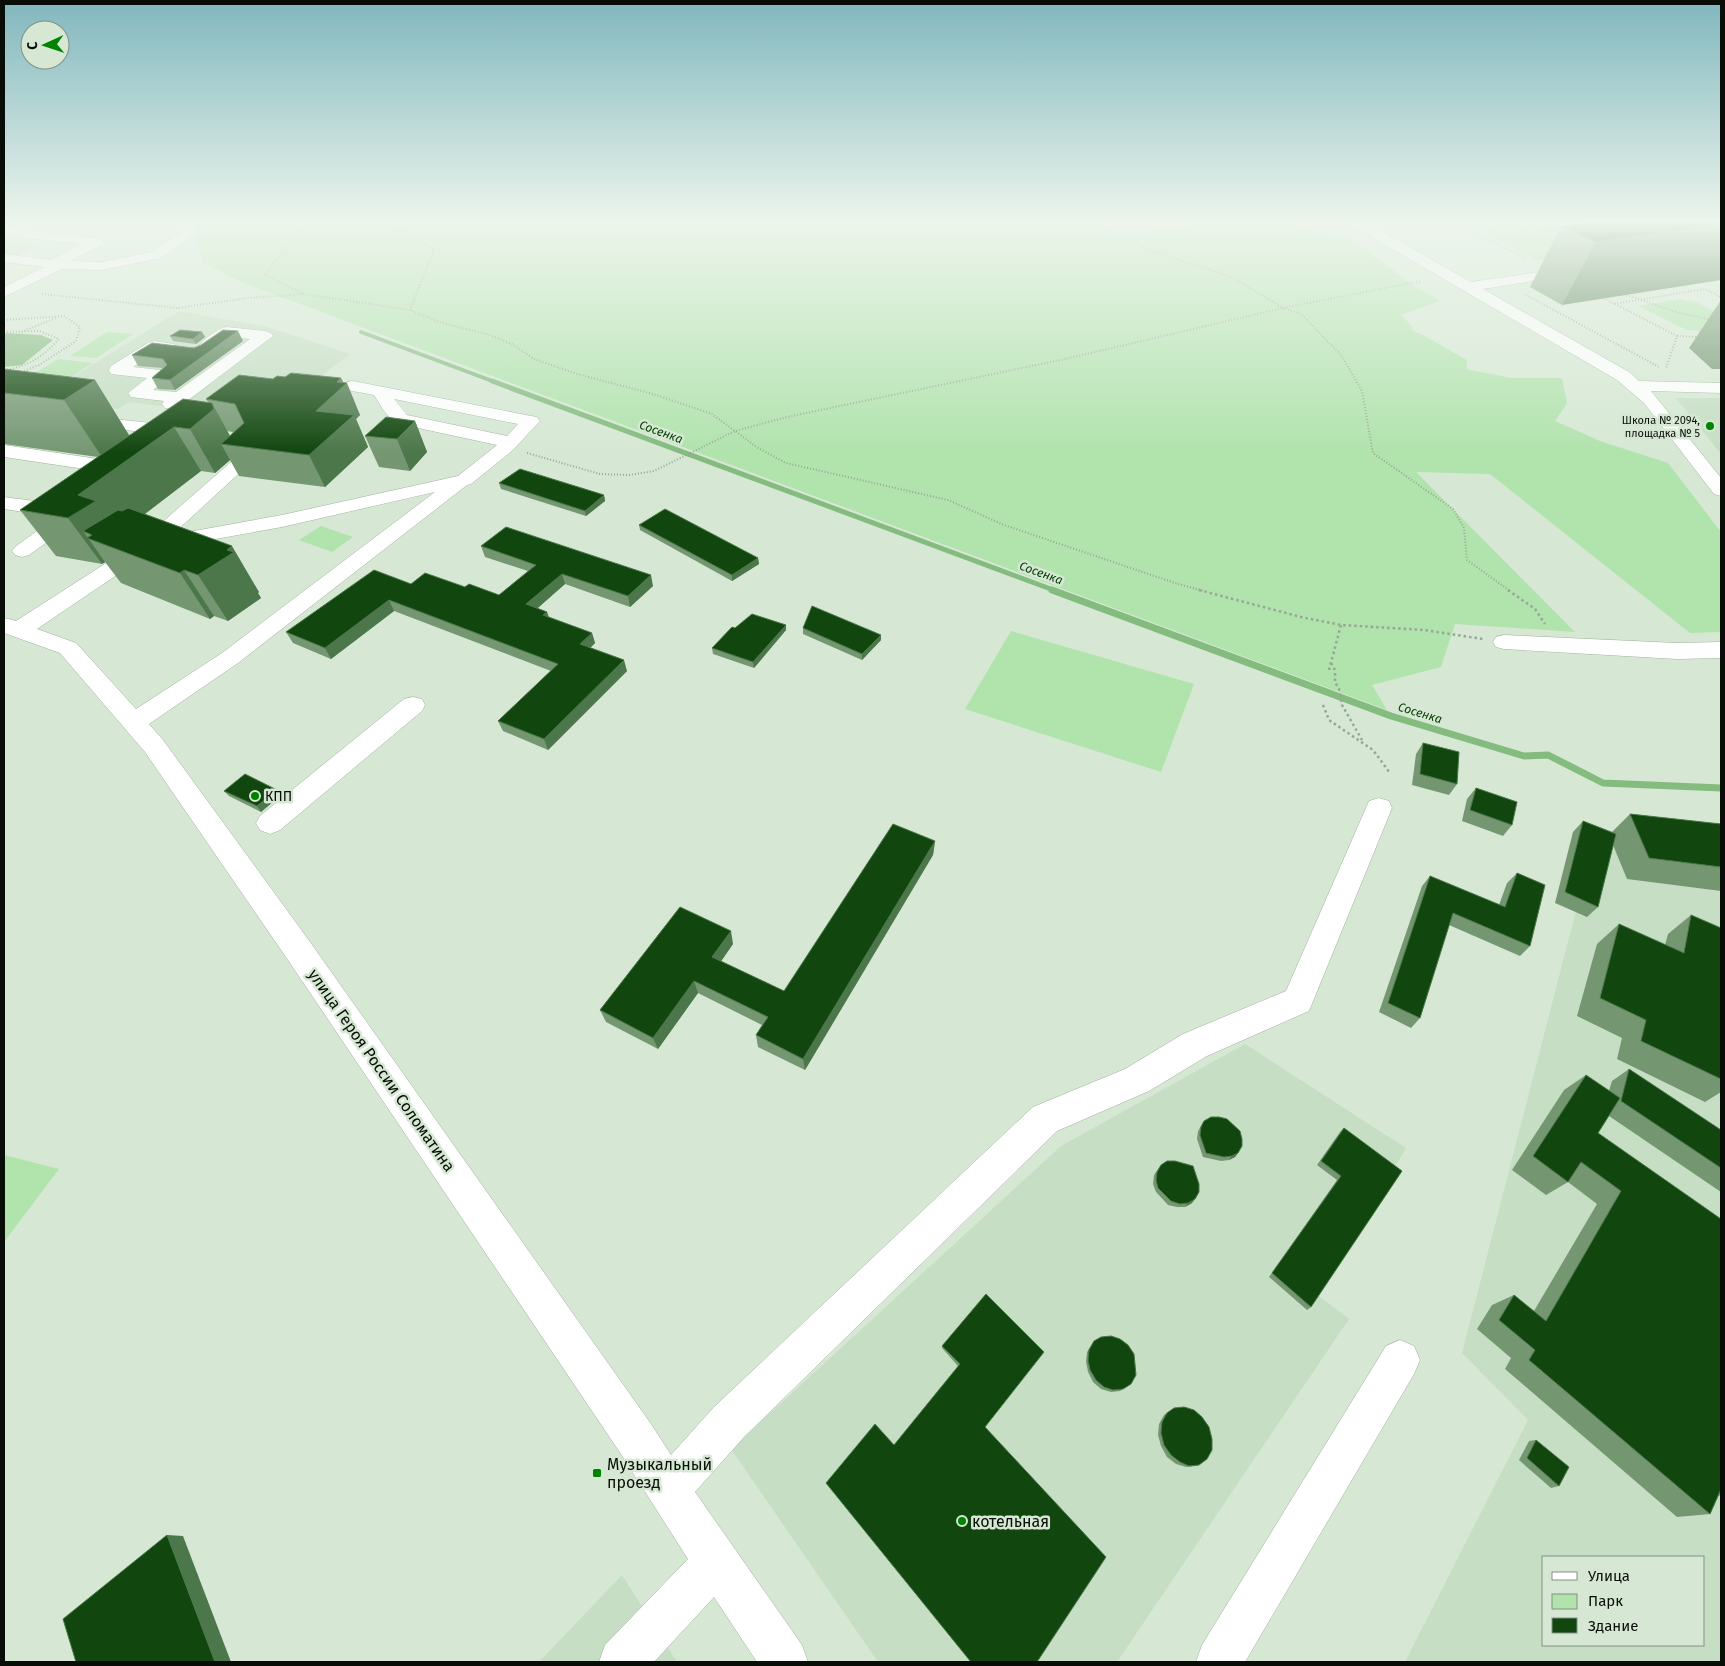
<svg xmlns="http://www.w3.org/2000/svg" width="1725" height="1666" font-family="'Fira Sans',sans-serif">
	<rect width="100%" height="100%" fill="#d6e8d4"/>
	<g fill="#c6dec4" fill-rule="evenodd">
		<path d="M1103,220H1208L1120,232Z"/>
		<path d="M179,311L268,327L350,354L298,393L227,408H176L129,402L118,409L39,398Z"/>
		<path d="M1676,398H1721V454Z"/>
		<path d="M1596,833L1721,844V1662H1405L1528,1420L1462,1353ZM1544,1557H1704V1645H1544Z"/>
		<path d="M1245,1044L1406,1148L1319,1296L1349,1319L1117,1662H878L731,1449L1061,1146Z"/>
		<path d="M622,1575L677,1662H539Z"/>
	</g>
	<g fill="#b1e3ad">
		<path d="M197,220H1095L1116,236L1233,220H1299L1302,228L1310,231L1343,236L1358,244L1417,288L1440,301L1401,315L1410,324L1413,331C1432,338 1449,351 1467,360L1466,369L1511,378H1562L1567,403L1555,421L1600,441L1668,463L1721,532V632L1690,633L1490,474L1416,472L1575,632L1455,624L1441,667L1372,685L1387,710L241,282L203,262L195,238Z"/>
		<path d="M1529,220H1548L1553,222L1607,247L1608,251L1537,260L1484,234L1487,233L1479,227Z"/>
		<path d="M4,241L38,245L15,256L4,255Z"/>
		<path d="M1679,299L1698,303L1721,315V332L1687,330L1638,306Z"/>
		<path d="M107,332L133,334L96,358L70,356Z"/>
		<path d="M58,359L93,363L52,389L16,385Z"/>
		<path d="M321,526L353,537L332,552L299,540Z"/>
		<path d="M1011,631L1194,684L1161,772L965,709Z"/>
		<path d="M4,1155L59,1169L4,1242Z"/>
	</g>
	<path fill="#84bb7f" d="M4,333L41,335L53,340L22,365L4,367Z"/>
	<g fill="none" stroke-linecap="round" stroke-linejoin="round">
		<path stroke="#84bb7f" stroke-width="4" d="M361,332L495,382"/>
		<path stroke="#84bb7f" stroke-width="5" d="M492,381L1056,591"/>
		<path stroke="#84bb7f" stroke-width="7" d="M1052,590L1391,716L1524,756L1548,755L1603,783L1721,788"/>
		<defs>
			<g id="minor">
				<path d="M183,220H195L196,232L161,258L102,270L62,269L4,297V287L44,267L4,262V254L51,260L82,244L4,235V227L102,239L104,242L102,245L70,261L102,262L152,252L182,231Z"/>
				<path d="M1347,220H1362L1471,282L1573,267L1578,268L1580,271L1578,274L1573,275L1483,289L1629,372L1639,381L1721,383V393L1651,391L1721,478V496L1714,494L1644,403L1617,380L1348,223Z"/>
				<path d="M226,327L265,331L271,333L273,336L187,401L217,405L220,409L217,413L211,414L171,409L165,408L162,404L164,401L131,397L128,393L147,378L111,374L109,370L111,366L148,343L154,341L174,344L176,347L174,350L157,351L133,367L169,371L171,375L153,390L176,392L250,339L229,337L213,349H201L199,346C205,338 216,330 226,327Z"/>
				<path d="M353,381L531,416L537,417L540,421L513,450L471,484L467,485L238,663L149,724L163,740L310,942L651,1424L671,1455L714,1407L1033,1107L1125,1069L1183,1034L1286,991L1369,801L1379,798L1389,801L1392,808L1309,1011L1207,1056L1149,1091L1057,1131L744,1437L695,1492L802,1645L808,1662H757L714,1597L654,1662H599L605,1645L688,1559L621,1454L288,960L145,752L60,653L4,633V618L16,621L142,540L240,454L237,445L232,441L235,437L241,436L250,437L259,455L172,535L282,515L458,476L497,445L395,423L384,411L374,395L347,390L345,386L347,382ZM394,399L518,424L507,436L407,415ZM435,492L222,653L136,709L76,643L37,629L158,547L165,548L282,527Z"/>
				<path d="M87,416L178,426L184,427L187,431L184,435L178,436L81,425L78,421L81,417Z"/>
				<path d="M4,445L125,463L132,465L134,469L132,473L125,475L4,457Z"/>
				<path d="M4,497C21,500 74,503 82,515L79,519L29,555L22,557L15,555L12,551L15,547L56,517L4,509Z"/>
				<path d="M1504,635L1677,643L1721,642V658L1677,659L1504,649L1496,647L1493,642L1496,637Z"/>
				<path d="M413,697L422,699L425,705L422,711L280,830L270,834L260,830L256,823L260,816L404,699Z"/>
				<path d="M1400,1340L1414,1346L1420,1360L1414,1374L1245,1662H1196L1202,1645L1386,1346Z"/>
			</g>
		</defs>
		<use href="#minor" stroke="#9fb19d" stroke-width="1"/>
		<g stroke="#98a696" stroke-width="2" stroke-dasharray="1 2" stroke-linecap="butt">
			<path d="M296,220L297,234L265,275L304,294L410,310L439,322L490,335L512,344L534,359L577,374L653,394L712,414L758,448L786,463L948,500L1004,525L1178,584L1204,591"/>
			<path d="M364,220L410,233L434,250L410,310"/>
			<path d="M1083,220L1125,236L1149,250L1232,277L1283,308L1301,314L1341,355L1362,391L1373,453L1453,509L1464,528L1467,560L1510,591"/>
			<path d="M1441,220L1462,226"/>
			<path d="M1509,220L1462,226L1527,259"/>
			<path d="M1548,220L1542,237L1551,252"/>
			<path d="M1554,220L1568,226"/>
			<path d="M1546,222L1559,238"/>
			<path d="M208,225L231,220"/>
			<path d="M1490,241L1522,234L1524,231L1513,220"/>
			<path d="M42,294L177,308L248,298L304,294"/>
			<path d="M1624,294L1673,311L1711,320"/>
			<path d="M1526,295L1659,367"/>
			<path d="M1601,297L1614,304L1705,289L1721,297"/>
			<path d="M1615,304L1677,336L1666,368"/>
			<path d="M4,320L64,316L80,327L76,341L39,365L19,373"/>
			<path d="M4,332L39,331L59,339C44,356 27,367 4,370"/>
			<path d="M1677,336L1701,337"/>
			<path d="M4,344L26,330L56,318"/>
			<path d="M527,453L600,474L629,475L654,471L735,431L787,417L1065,359L1283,308L1421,281"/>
		</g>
		<g stroke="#98a696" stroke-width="2.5" stroke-dasharray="2.5 3" stroke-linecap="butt">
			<path d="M1199,590L1301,617L1341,625L1424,630L1483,639"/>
			<path d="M1508,590L1535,609L1545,624"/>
			<path d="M1331,663L1335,670V682L1339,689L1342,705L1362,740"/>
			<path d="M1329,670L1341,625"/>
			<path d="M1323,705L1329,720L1373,750L1390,773"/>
		</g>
		<use href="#minor" fill="#fff" fill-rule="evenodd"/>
	</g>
	<g fill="#749772" fill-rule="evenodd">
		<path d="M1578,220H1721L1562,305L1530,287L1561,226L1584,223Z"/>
		<path d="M1721,300V369H1712L1689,348Z"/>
		<path d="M202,332L205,337L196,344L173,341L170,336Z"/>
		<path d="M243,341L175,390L158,389L152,378L163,368L138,366L132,355Z"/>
		<path d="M4,369L95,380L129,435L208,402L206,399L273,379L344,383L360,415L356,419L368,447L325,487L239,476L230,460L215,473L201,471L144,514L259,592L258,593L261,598L228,621L214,616L210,619L121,583L105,562L102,564L56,556L20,510L98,457L4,444ZM227,431L233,432L230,436Z"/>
		<path d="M415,421L427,452L410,471L379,467L365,436Z"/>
		<path d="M499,483L604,495L605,501L586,516L501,489Z"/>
		<path d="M639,525L758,558L759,564L732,581L640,530Z"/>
		<path d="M481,546L653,586L630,607L565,584L537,608L547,612L549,617L592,633L595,643L590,648L627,671L548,750L503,731L498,721L551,671L394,611L331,659L293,643L286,632L411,584L465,587L499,595L528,571L485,557Z"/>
		<path d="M786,625V630L754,668L713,654L712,648L735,628Z"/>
		<path d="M803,628L881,640L862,660L803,634Z"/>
		<path d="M1423,743L1457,784L1449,795L1412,785L1416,754Z"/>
		<path d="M1476,788L1512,825L1503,836L1462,821L1467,799Z"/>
		<path d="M224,791L281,795L261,812L229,796Z"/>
		<path d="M1630,814L1721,824V891L1627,879L1613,845L1598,907L1587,917L1555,903L1573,832L1583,821L1612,832Z"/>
		<path d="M935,841L933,855L805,1070L758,1047L756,1035L762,1025L698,993L658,1049L606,1022L600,1010L733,944L721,961L784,991Z"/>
		<path d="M1517,873L1530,946L1520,956L1449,925L1420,1018L1411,1028L1379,1012L1422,886L1430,876L1499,905L1507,883Z"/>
		<path d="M1691,915L1721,928V1092L1705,1102L1617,1059L1622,1038L1577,1016L1597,944L1619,924L1665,945L1668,934Z"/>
		<path d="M1629,1069L1721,1130V1192L1609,1116L1598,1133L1721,1219V1497L1719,1495L1710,1514L1677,1517L1505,1369L1511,1358L1477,1329L1492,1305L1514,1295L1534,1311L1597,1204L1568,1182L1546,1195L1512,1170L1564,1090L1586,1075L1609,1091L1612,1081Z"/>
		<path d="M1204,1121L1238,1153L1235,1157L1229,1160L1221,1161L1203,1157L1197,1139L1198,1131Z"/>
		<path d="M1344,1128L1402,1171L1311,1307L1307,1310L1269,1277L1337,1180L1317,1165L1340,1132Z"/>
		<path d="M1161,1165L1192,1203L1185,1207H1177L1168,1205L1156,1192L1153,1184L1154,1175Z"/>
		<path d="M986,1294L985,1427L1037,1662H971L826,1483L894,1445L958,1366L942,1348V1346Z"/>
		<path d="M1094,1341L1131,1384L1120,1391L1111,1392L1101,1389L1093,1382L1088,1372L1086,1362L1087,1352Z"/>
		<path d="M1171,1410L1199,1465L1195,1466L1186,1467L1176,1464L1167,1457L1161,1446L1158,1435L1159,1424L1164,1415Z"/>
		<path d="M1536,1440L1559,1486L1551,1488L1519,1460L1529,1441Z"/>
	</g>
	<g fill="#4c774a">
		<path d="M1721,225V280L1562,305L1596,242Z"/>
		<path d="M238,331L243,341L175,390L170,380Z"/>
		<path d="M202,332L205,337L196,344L193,339Z"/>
		<path d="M341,378L345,385L347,383L360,415L356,419L368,447L325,487L309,455L316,411L337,382Z"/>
		<path d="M95,380L130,437L102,457L64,400Z"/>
		<path d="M212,403L235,445L221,444L230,460L215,473L190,429Z"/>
		<path d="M415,421L427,452L410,471L397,439Z"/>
		<path d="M174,427L201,471L119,534L92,535L83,531L105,562L102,564L68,518L78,495Z"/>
		<path d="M604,495L605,501L586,516L585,511Z"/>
		<path d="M232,546L259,592L258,593L261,598L228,621L198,575L227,550Z"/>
		<path d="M758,558L759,564L732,581V575Z"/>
		<path d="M184,570L214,616L210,619L180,573Z"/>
		<path d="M562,574L565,584L530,615L526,604Z"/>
		<path d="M651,575L653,586L630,607L628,596Z"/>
		<path d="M389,600L394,611L331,659L325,648Z"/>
		<path d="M547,612L550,622L543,615Z"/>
		<path d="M786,625V630L754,668L753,662Z"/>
		<path d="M592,633L595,643L583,655L580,644Z"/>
		<path d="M881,635V640L862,660V654Z"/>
		<path d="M624,660L627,671L548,750L544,739Z"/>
		<path d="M277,790L281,795L261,812L257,806Z"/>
		<path d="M935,841L933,855L805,1070L803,1059Z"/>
		<path d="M731,931L733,944L715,970L712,957Z"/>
		<path d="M694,981L698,993L658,1049L653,1038Z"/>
		<path d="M1238,1153L1235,1157L1229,1160L1232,1156Z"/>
		<path d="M1195,1199L1192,1203L1185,1207L1188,1203Z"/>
		<path d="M167,1535L183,1536L231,1662H215Z"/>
	</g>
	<g fill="#11460f" stroke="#4c774a">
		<path d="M1605,220H1721V225L1596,242L1561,226Z"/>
		<path d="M180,330L202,332L193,339L170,336Z"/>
		<path d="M223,330L238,331L170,380L152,378L167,365L163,359L132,355L152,343L194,348L201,345Z"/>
		<path d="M4,369L95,380L64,400L4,393Z"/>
		<path d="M291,373L341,378L337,382L347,383L316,411L354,415L309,455L221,444L244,423L235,404L206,399L239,375L273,379L277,376L285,377Z"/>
		<path d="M183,399L212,403L214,409L190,429L174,427L78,495L96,501L68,518L20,510Z"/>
		<path d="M386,417L415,421L397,439L365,436Z"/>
		<path d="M520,469L604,495L585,511L499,483Z"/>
		<path d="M128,508L232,546L227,550L234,552L198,575L184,570L180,573L87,538L92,535L83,531L118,510L122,511Z"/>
		<path d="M665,509L758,558L732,575L639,525Z"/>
		<path d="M506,527L651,575L628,596L562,574L526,604L547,612L543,615L592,633L580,644L624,660L544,739L498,721L558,664L389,600L325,648L286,632L374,570L411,584L425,573L465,587L469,584L499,595L536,565L481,546Z"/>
		<path d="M812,606L881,635L862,654L803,628Z"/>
		<path d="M752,614L786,625L753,662L712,648L732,627L735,628Z"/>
		<path d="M1423,743L1459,752L1457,784L1420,774Z"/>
		<path d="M245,774L277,790L257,806L224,791Z"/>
		<path d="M1476,788L1517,802L1512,825L1470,810Z"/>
		<path d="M1630,814L1721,824V867L1649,858Z"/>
		<path d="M1583,821L1616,834L1598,907L1565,892Z"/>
		<path d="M893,824L935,841L803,1059L756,1035L768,1017L694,981L653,1038L600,1010L680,907L731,931L712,957L784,991Z"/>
		<path d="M1517,873L1545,885L1530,946L1453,913L1420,1018L1388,1003L1430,876L1505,907Z"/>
		<path d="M1691,915L1721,928V1079L1641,1041L1646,1020L1600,998L1619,924L1684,953Z"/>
		<path d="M1629,1069L1721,1130V1168L1621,1101Z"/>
		<path d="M1586,1075L1620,1098L1598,1133L1721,1219V1489L1710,1514L1529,1360L1535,1350L1499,1320L1514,1295L1546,1321L1621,1191L1581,1162L1568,1182L1533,1156Z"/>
		<path d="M1211,1117H1219L1227,1119L1240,1131L1242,1139V1146L1238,1153L1232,1156L1224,1157L1206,1153L1200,1135L1201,1127L1204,1121Z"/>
		<path d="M1344,1128L1402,1171L1311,1307L1272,1273L1341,1176L1321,1161Z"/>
		<path d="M1167,1161H1175L1193,1166L1199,1184V1192L1195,1199L1188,1203L1180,1204L1171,1201L1158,1188L1156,1180L1157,1172L1161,1165Z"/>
		<path d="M986,1294L1044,1352L985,1427L1106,1557L1037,1662H971L826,1483L875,1424L894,1445L960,1364L942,1346Z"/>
		<path d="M1111,1336L1120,1339L1128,1345L1134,1354L1136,1375L1131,1384L1123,1389L1113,1390L1104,1387L1096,1380L1090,1370L1088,1360L1089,1350L1094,1341L1101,1337Z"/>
		<path d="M1184,1407L1194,1410L1202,1417L1209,1427L1212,1439V1450L1207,1459L1199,1465L1189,1466L1180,1462L1171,1455L1164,1445L1161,1433L1162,1422L1167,1413L1174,1408Z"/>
		<path d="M1536,1440L1569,1467L1559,1486L1527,1458Z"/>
		<path d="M167,1535L215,1662H76L63,1619Z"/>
	</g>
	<linearGradient id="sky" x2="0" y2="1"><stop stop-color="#80b7be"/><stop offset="0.49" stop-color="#edf5ec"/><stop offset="1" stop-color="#edf5ec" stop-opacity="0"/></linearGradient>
	<rect width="1725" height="453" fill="url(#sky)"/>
	<g fill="#008300" stroke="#d6e8d4" stroke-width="2">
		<circle cx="1710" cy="426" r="5"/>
		<circle cx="255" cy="796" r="5"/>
		<rect x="592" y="1468" width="10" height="10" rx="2.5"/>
		<circle cx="962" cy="1521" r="5"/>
	</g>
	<g text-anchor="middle" stroke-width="5" stroke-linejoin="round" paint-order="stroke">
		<g font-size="11" fill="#080e07" stroke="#d6e8d4" text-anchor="end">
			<text x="1700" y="424">Школа № 2094,<tspan x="1700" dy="13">площадка № 5</tspan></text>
		</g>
		<g font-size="12" font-style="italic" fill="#054004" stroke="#d6e8d4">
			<text transform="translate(661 432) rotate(20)" y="4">Сосенка</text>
			<text transform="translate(1041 573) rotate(20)" y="4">Сосенка</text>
			<text transform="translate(1420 713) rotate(17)" y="4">Сосенка</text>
		</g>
		<g font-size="14" fill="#080e07" stroke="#d6e8d4" text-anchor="start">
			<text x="265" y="801">КПП</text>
		</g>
		<g font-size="16" fill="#080e07" stroke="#d6e8d4">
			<text transform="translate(382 1070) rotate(55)" y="6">улица Героя России Соломатина</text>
		</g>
		<g font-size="16" fill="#080e07" stroke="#d6e8d4" text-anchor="start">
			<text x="607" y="1470">Музыкальный<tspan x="607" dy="18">проезд</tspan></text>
			<text x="972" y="1527">котельная</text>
		</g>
	</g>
	<rect width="1725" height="1666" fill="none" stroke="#080e07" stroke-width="10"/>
	<rect x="1542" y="1556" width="162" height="90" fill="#d6e8d4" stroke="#849182"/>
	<rect x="1552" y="1572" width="25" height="8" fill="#ffffff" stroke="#849182"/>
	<text x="1588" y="1581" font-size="15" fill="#080e07">Улица</text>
	<rect x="1552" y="1594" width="25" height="15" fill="#b1e3ad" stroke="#849182"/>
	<text x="1588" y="1606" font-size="15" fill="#080e07">Парк</text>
	<rect x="1552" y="1618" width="25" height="15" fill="#11460f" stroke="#849182"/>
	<text x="1588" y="1631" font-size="15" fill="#080e07">Здание</text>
	<g transform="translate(45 45) rotate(267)"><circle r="24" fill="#d6e8d4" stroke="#849182"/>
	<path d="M0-4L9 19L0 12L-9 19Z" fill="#008300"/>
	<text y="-8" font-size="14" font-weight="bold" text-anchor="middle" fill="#080e07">С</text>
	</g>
</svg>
